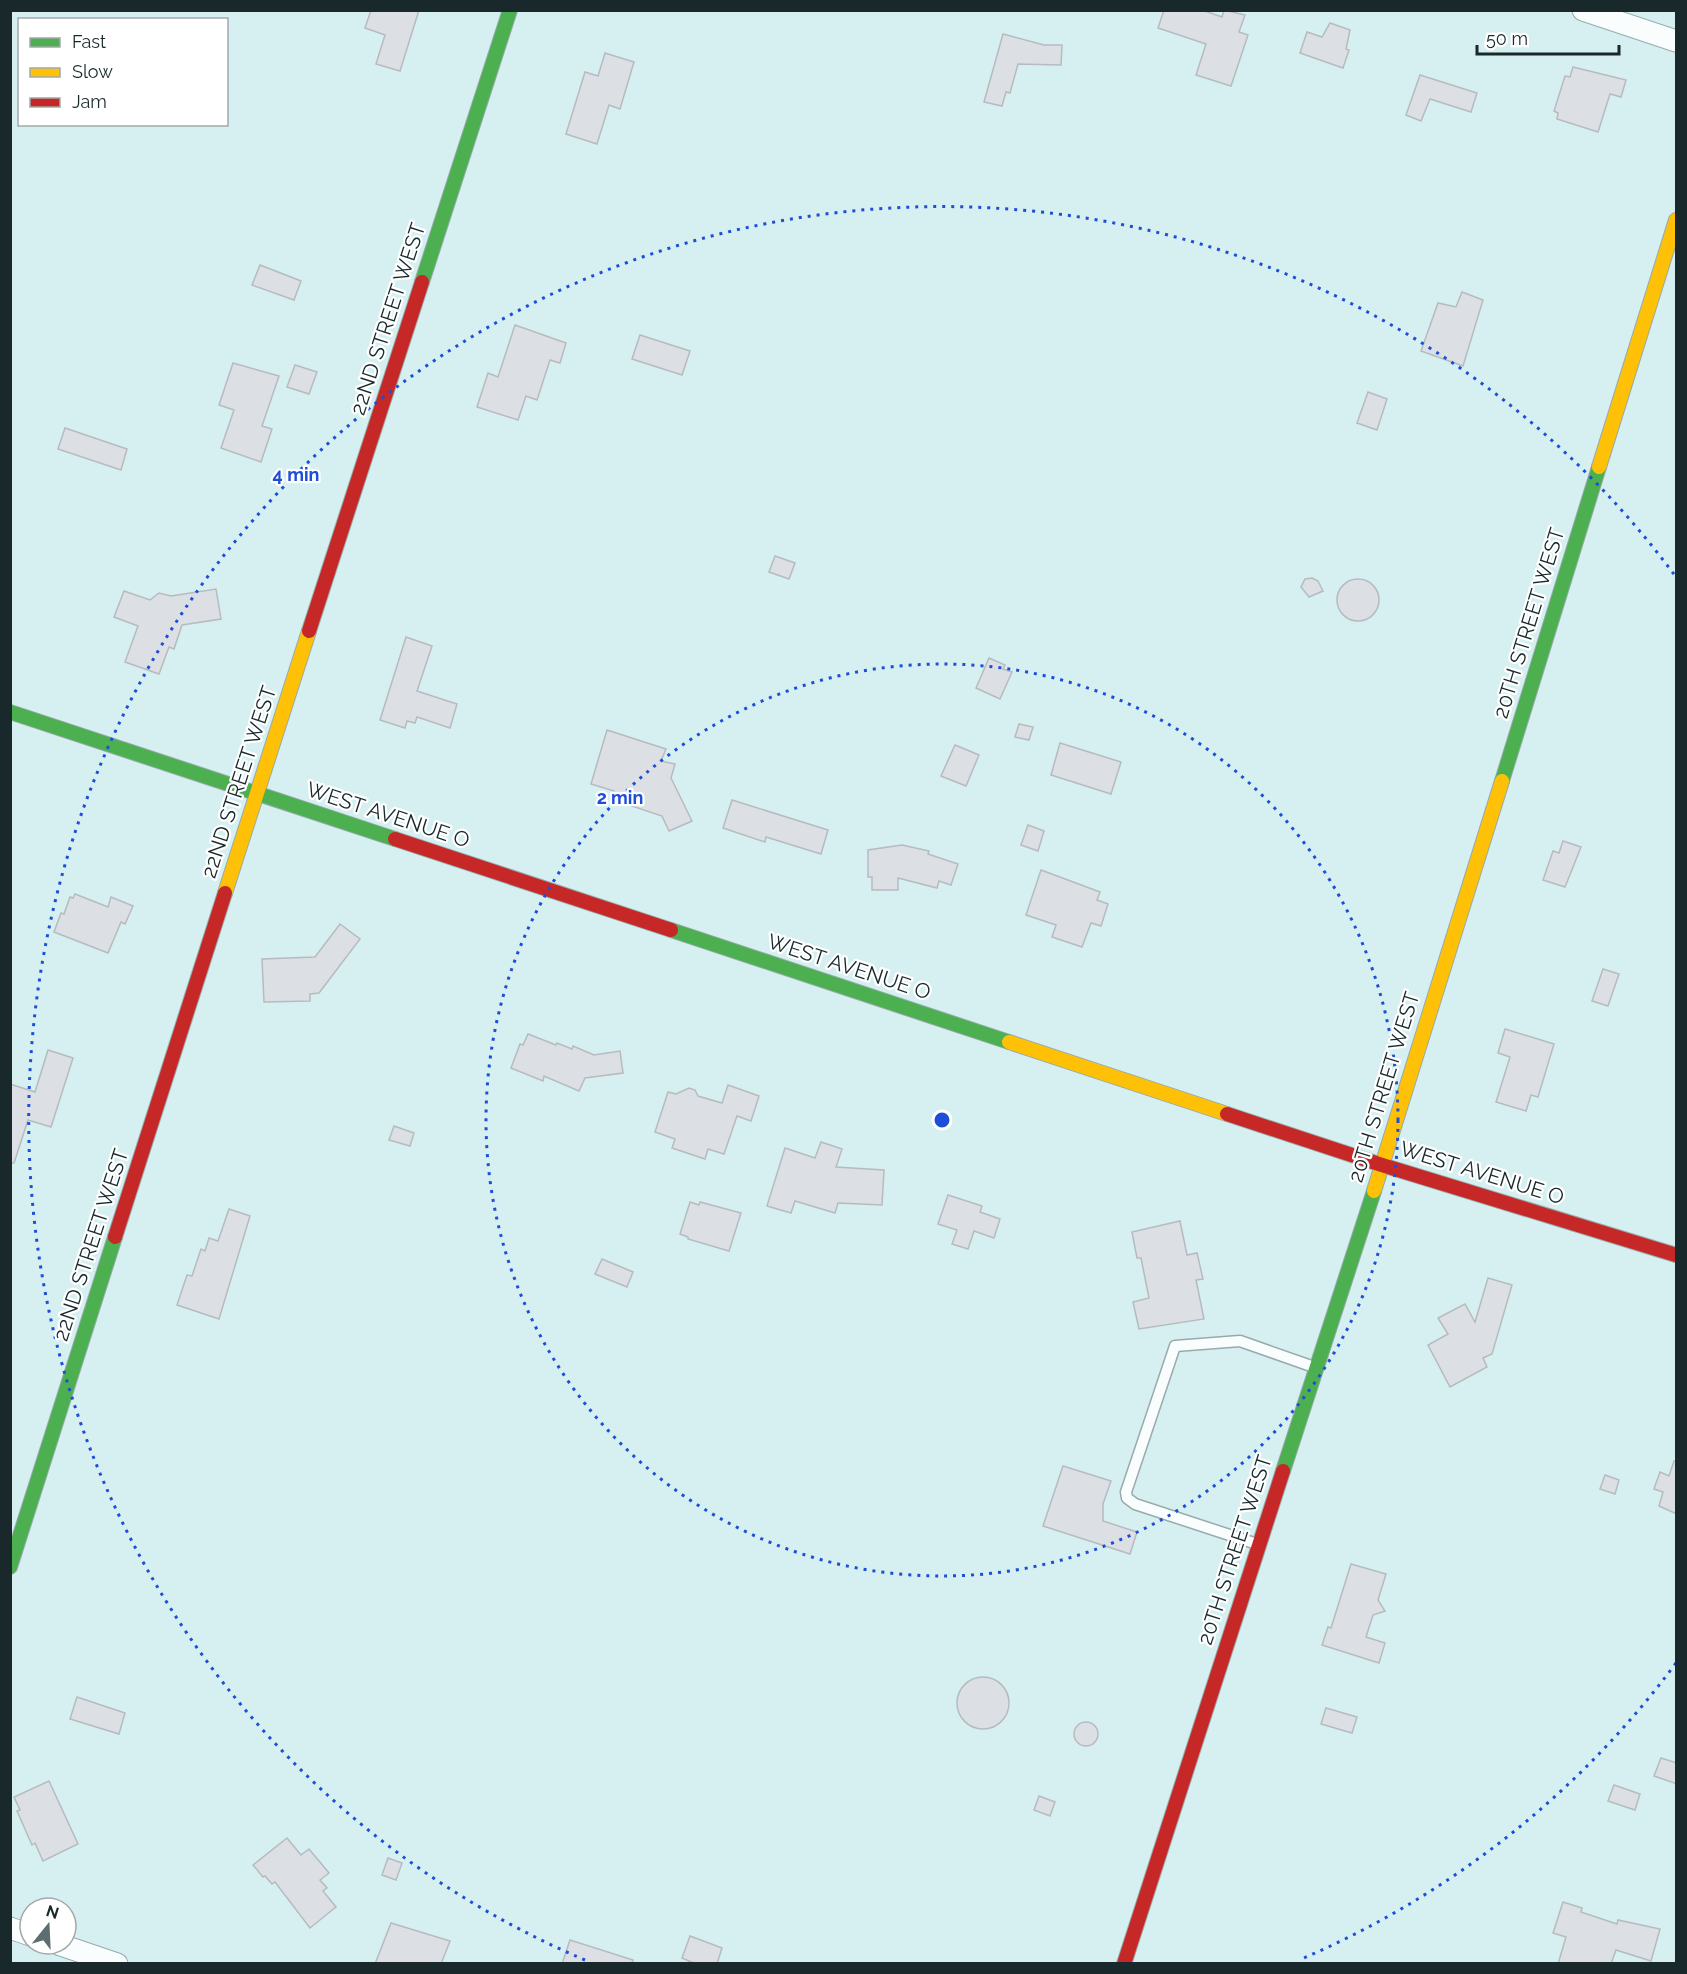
<svg xmlns="http://www.w3.org/2000/svg" width="1687" height="1974" font-family="Raleway,sans-serif">
	<rect width="100%" height="100%" fill="#d6eff0"/>
	<g fill="#dce0e4" stroke="#b6bbbf" stroke-width="1.5">
		<path d="M371,10H419L400,71L376,64L385,35L365,28Z"/>
		<path d="M1164,10H1202L1222,17L1224,10L1245,15L1239,32L1248,35L1231,86L1196,75L1206,44L1158,28Z"/>
		<path d="M1330,23L1350,30L1346,49L1349,50L1343,68L1300,53L1307,32L1322,37Z"/>
		<path d="M1003,34L1044,45H1062L1061,65L1018,64L1010,93L1006,92L1002,106L984,102Z"/>
		<path d="M605,53L634,62L620,109L609,105L597,144L566,134L585,72L598,76Z"/>
		<path d="M1573,67L1626,80L1621,97L1610,94L1598,132L1557,119L1558,113L1554,111L1565,76L1570,77Z"/>
		<path d="M1420,75L1477,93L1471,112L1430,99L1421,121L1406,115Z"/>
		<path d="M260,265L301,281L294,300L252,285Z"/>
		<path d="M1462,292L1483,300L1463,366L1421,351L1438,303L1456,307Z"/>
		<path d="M515,325L566,343L560,363L550,360L537,400L526,396L518,420L477,407L488,373L498,377Z"/>
		<path d="M640,335L690,351L682,375L632,359Z"/>
		<path d="M233,363L279,376L262,426L272,429L261,462L221,448L234,410L219,405Z"/>
		<path d="M295,365L317,372L309,394L287,387Z"/>
		<path d="M1368,392L1387,399L1377,430L1357,423Z"/>
		<path d="M65,428L127,449L121,470L58,449Z"/>
		<path d="M775,556L795,563L789,579L769,572Z"/>
		<path d="M1312,578L1318,581L1323,591L1309,597L1301,587L1305,579Z"/>
		<circle cx="1358" cy="600" r="21"/>
		<path d="M216,589L221,619L182,625L174,649L169,647L159,674L125,662L138,626L114,617L124,591L150,600L159,593L171,596Z"/>
		<path d="M406,637L432,646L417,691L457,704L450,728L417,717L415,723L407,721L405,728L380,720Z"/>
		<path d="M989,658L1005,665L1003,669L1012,672L1000,699L976,688Z"/>
		<path d="M1019,724L1033,727L1029,740L1015,737Z"/>
		<path d="M607,730L666,749L661,761L675,764L671,778L692,821L669,831L662,816L611,799L614,791L591,784Z"/>
		<path d="M1060,743L1121,762L1111,794L1051,775Z"/>
		<path d="M955,745L979,755L966,786L941,776Z"/>
		<path d="M732,800L828,830L821,854L766,837L765,842L723,828Z"/>
		<path d="M1028,825L1044,831L1038,851L1021,845Z"/>
		<path d="M1563,841L1581,847L1565,887L1543,880L1553,851L1559,853Z"/>
		<path d="M902,845L929,851L928,854L958,864L951,885L939,881L937,888L898,878V890H872V877H868V850Z"/>
		<path d="M1041,870L1100,892L1097,900L1108,904L1101,926L1091,923L1082,947L1052,937L1056,925L1026,915Z"/>
		<path d="M75,894L108,907L111,897L133,906L125,924L121,922L108,953L54,932L61,913L64,914L70,897L73,898Z"/>
		<path d="M340,924L360,939L319,993L310,994V1001L264,1002L262,959L315,957Z"/>
		<path d="M1603,969L1619,974L1608,1006L1592,1001Z"/>
		<path d="M1505,1029L1554,1044L1538,1097L1531,1095L1526,1111L1496,1102L1510,1057L1498,1053Z"/>
		<path d="M528,1034L556,1045L557,1043L572,1049L573,1046L594,1055L620,1051L623,1073L585,1078L579,1091L544,1076L543,1081L511,1068L520,1044L523,1045Z"/>
		<path d="M48,1050L73,1058L51,1127L28,1120L14,1163H10V1084L35,1092Z"/>
		<path d="M728,1085L759,1096L751,1121L737,1116L724,1154L708,1149L705,1159L672,1148L675,1139L655,1132L668,1092L676,1094L689,1088L695,1090L698,1096L722,1103Z"/>
		<path d="M394,1126L414,1133L410,1146L389,1140Z"/>
		<path d="M821,1142L842,1149L836,1167L884,1170L882,1205L838,1203L835,1213L795,1201L791,1213L767,1206L785,1148L815,1158Z"/>
		<path d="M948,1195L982,1206L980,1212L1000,1219L994,1238L974,1231L968,1249L952,1244L957,1230L938,1224Z"/>
		<path d="M690,1202L699,1205L700,1202L741,1213L729,1251L688,1239V1237L680,1234Z"/>
		<path d="M229,1209L250,1216L219,1319L177,1305L187,1275L192,1276L201,1249L205,1251L209,1238L218,1241Z"/>
		<path d="M1180,1221L1187,1255L1197,1253L1203,1279L1196,1280L1204,1319L1139,1329L1133,1302L1149,1298L1141,1258H1137L1132,1232Z"/>
		<path d="M602,1259L633,1272L627,1287L595,1274Z"/>
		<path d="M1488,1278L1512,1285L1492,1354L1483,1358L1487,1367L1450,1387L1428,1345L1448,1334L1438,1318L1465,1304L1475,1322Z"/>
		<path d="M1674,1461L1677,1462V1514L1659,1506L1663,1492L1654,1489L1660,1472L1669,1476Z"/>
		<path d="M1063,1466L1111,1481L1103,1504V1521L1137,1532L1130,1554L1043,1526Z"/>
		<path d="M1605,1475L1619,1480L1615,1494L1600,1489Z"/>
		<path d="M1351,1564L1386,1574L1378,1600L1385,1611L1373,1615L1366,1637L1385,1643L1379,1663L1322,1645L1328,1627L1331,1628Z"/>
		<circle cx="983" cy="1703" r="26"/>
		<path d="M77,1697L125,1713L119,1734L70,1719Z"/>
		<path d="M1326,1708L1357,1717L1352,1733L1321,1724Z"/>
		<circle cx="1086" cy="1734" r="12"/>
		<path d="M1661,1758L1677,1763V1784L1654,1776Z"/>
		<path d="M49,1781L78,1844L43,1861L35,1843L32,1845L17,1811L20,1810L14,1797Z"/>
		<path d="M1614,1785L1640,1794L1635,1810L1608,1801Z"/>
		<path d="M1039,1796L1055,1802L1050,1816L1034,1810Z"/>
		<path d="M287,1838L301,1855L309,1849L329,1873L320,1880L327,1888L323,1891L336,1907L310,1928L275,1882L272,1884L265,1876L263,1877L253,1865Z"/>
		<path d="M388,1858L402,1863L396,1880L382,1875Z"/>
		<path d="M1563,1902L1582,1908L1581,1912L1617,1924L1618,1920L1660,1929L1651,1961L1616,1950L1611,1964H1558L1566,1937L1553,1933Z"/>
		<path d="M391,1923L450,1941L441,1964H375Z"/>
		<path d="M690,1936L722,1948L717,1964H696L682,1958Z"/>
		<path d="M570,1940L633,1960L632,1964H562Z"/>
	</g>
	<g fill="none" stroke-linecap="round" stroke-linejoin="round">
		<defs>
			<path id="lane" d="M1257,1544L1135,1504L1127,1498L1126,1492L1175,1346L1240,1341L1314,1367"/>
			<g id="street">
				<path d="M1583,10L1676,41"/>
				<path d="M10,1928L30,1935"/>
				<path d="M58,1944L117,1964"/>
			</g>
			<g id="fast">
				<path d="M422,282L510,10"/>
				<path d="M10,712L395,839"/>
				<path d="M1502,781L1599,467"/>
				<path d="M671,930L1009,1042"/>
				<path d="M1283,1471L1374,1191"/>
				<path d="M10,1567L115,1237"/>
			</g>
			<g id="slow">
				<path d="M1599,467L1676,220"/>
				<path d="M225,893L309,631"/>
				<path d="M1009,1042L1227,1114"/>
				<path d="M1374,1191L1502,781"/>
			</g>
			<g id="jam">
				<path d="M309,631L422,282"/>
				<path d="M395,839L671,930"/>
				<path d="M1227,1114L1382,1165L1676,1255"/>
				<path d="M115,1237L225,893"/>
				<path d="M1124,1964L1283,1471"/>
			</g>
		</defs>
		<use href="#lane" stroke="#98abac" stroke-width="13"/>
		<use href="#street" stroke="#98abac" stroke-width="23"/>
		<use href="#fast" stroke="#98abac" stroke-width="16"/>
		<use href="#slow" stroke="#98abac" stroke-width="16"/>
		<use href="#jam" stroke="#98abac" stroke-width="16"/>
		<use href="#lane" stroke="#f9fdfd" stroke-width="10"/>
		<use href="#street" stroke="#f9fdfd" stroke-width="21"/>
		<use href="#fast" stroke="#4caf50" stroke-width="14"/>
		<use href="#slow" stroke="#ffc107" stroke-width="14"/>
		<use href="#jam" stroke="#c62828" stroke-width="14"/>
	</g>
	<g fill="none" stroke="#1d4ed8" stroke-width="3" stroke-dasharray="3 6">
		<circle cx="942" cy="1120" r="456"/>
		<path d="M1676 1663A913 913 0 0 1 1299 1960M585 1960A913 913 0 1 1 1676 577"/>
	</g>
	<g text-anchor="middle" stroke-width="4.5" stroke-linejoin="round" paint-order="stroke">
		<g font-size="21" fill="#19292b" stroke="#fff">
			<text transform="translate(388 319) rotate(-72)" y="7">22ND STREET WEST</text>
			<text transform="translate(1529 623) rotate(-73)" y="7">20TH STREET WEST</text>
			<text transform="translate(239 782) rotate(-72)" y="7">22ND STREET WEST</text>
			<text transform="translate(388 815) rotate(18)" y="7">WEST AVENUE O</text>
			<text transform="translate(849 967) rotate(18)" y="7">WEST AVENUE O</text>
			<text transform="translate(1384 1087) rotate(-73)" y="7">20TH STREET WEST</text>
			<text transform="translate(1482 1173) rotate(17)" y="7">WEST AVENUE O</text>
			<text transform="translate(91 1245) rotate(-72)" y="7">22ND STREET WEST</text>
			<text transform="translate(1235 1550) rotate(-72)" y="7">20TH STREET WEST</text>
		</g>
	</g>
	<circle cx="942" cy="1120" r="9" fill="#1d4ed8" stroke="#fff" stroke-width="3"/>
	<g font-size="18" text-anchor="middle" font-weight="bold" fill="#1d4ed8" stroke="#fff" stroke-width="4.5" stroke-linejoin="round" paint-order="stroke">
		<text x="296" y="481">4 min</text>
		<text x="620" y="804">2 min</text>
	</g>
	<rect width="1687" height="1974" fill="none" stroke="#19292b" stroke-width="24"/>
	<rect x="18" y="18" width="210" height="108" fill="#ffffff" stroke="#a3a9aa" stroke-width="1.5"/>
	<rect x="30" y="38" width="30" height="9" fill="#4caf50" stroke="#a3a9aa" stroke-width="1.5"/>
	<text x="72" y="48" font-size="18" fill="#19292b">Fast</text>
	<rect x="30" y="68" width="30" height="9" fill="#ffc107" stroke="#a3a9aa" stroke-width="1.5"/>
	<text x="72" y="78" font-size="18" fill="#19292b">Slow</text>
	<rect x="30" y="98" width="30" height="9" fill="#c62828" stroke="#a3a9aa" stroke-width="1.5"/>
	<text x="72" y="108" font-size="18" fill="#19292b">Jam</text>
	<g transform="translate(48 1926) rotate(18)"><circle r="28" fill="#ffffff" stroke="#a3a9aa" stroke-width="1.5"/>
	<path d="M0-4.5L10 22L0 15L-10 22Z" fill="#5b6e70"/>
	<text y="-9" font-size="16" font-weight="bold" text-anchor="middle" fill="#19292b">N</text>
	</g>
	<path d="M1477 45v9h142v-9" fill="none" stroke="#19292b" stroke-width="3"/>
	<text x="1486" y="45" font-size="18" fill="#19292b" stroke="#ffffff" stroke-width="4.5" paint-order="stroke">50 m</text>
</svg>
